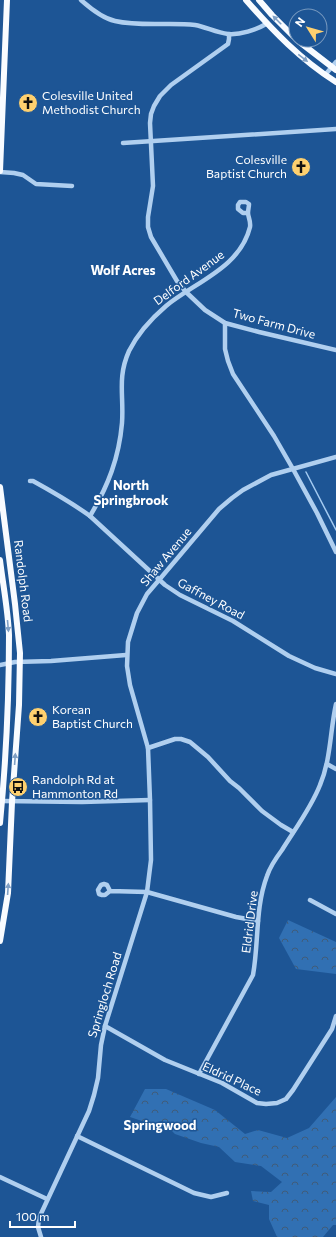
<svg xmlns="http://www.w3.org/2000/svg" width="336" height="1237" font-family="Commissioner,sans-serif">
	<defs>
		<pattern id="forest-crowns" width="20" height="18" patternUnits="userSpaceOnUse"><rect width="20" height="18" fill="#3170b3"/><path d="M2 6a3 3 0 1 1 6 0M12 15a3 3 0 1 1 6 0" fill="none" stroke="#405c7a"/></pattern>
	</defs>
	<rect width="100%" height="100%" fill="#1d5595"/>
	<g fill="url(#forest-crowns)">
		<path d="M288,920L336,942V974L296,969L279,938Z"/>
		<path d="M145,1089H166L215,1110L245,1134L258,1130L287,1138L309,1128L336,1097V1225H333L323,1237H277L269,1219V1205L253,1201L251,1191L271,1192L282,1182L261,1166L235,1162L219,1147L201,1143L175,1134L162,1121L151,1124L130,1117Z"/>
	</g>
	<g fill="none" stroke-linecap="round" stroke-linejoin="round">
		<path stroke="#a3caf1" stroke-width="1.5" d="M306,472L336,530"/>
		<g stroke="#b0cfef" stroke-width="4.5">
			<path d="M81,0C91,9 102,18 115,21C141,27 169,22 195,25C206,27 217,33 228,34C240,35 256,30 266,24"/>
			<path d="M229,34V39L228,44L171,85L160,96L154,106L151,114L150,123L153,186L148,217V227L151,237L177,281L186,292L205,310L225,323L259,332L336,350"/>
			<path d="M325,75L336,62"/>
			<path d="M123,143L336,129"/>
			<path d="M0,172L14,173L23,175L36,184L72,186"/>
			<path d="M225,323V349L228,361L233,374L274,436L293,469L317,513L336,552"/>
			<path d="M30,481H33C53,492 72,503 90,516L165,585L180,595L233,621L289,656L315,668L336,674"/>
			<path d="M90,516C108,486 119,458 122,423C124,395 117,378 129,351C137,335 152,318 166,306C195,282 240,268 250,227C251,221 248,217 248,213C248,210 249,207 249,204L246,202H240L238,205V209L243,213H248"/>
			<path d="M0,665L15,662L51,661L126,655"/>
			<path d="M148,748L175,739H181L190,742L208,757L230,781L239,788L262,811L281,825L293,832"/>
			<path d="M327,764L336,769"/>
			<path d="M2,801L82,802L150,800"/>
			<path d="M110,891L105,895H102L99,894L98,890L101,885L104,884L107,885L110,891L147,892L236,917L258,921"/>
			<path d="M310,900L336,914"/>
			<path d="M105,1026L165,1060L222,1083L257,1103L266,1104L277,1103L286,1099L293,1090L332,1029L336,1016"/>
			<path d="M199,1074L253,975C259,942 255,908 267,876C270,867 276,858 282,850C295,829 311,808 320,785C331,759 330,731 336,704"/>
			<path d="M77,1136L194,1193L211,1197L227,1193"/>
			<path d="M0,1177L47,1199"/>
			<path d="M41,1237L38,1227L39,1218L89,1111L94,1095L98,1078L101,1045L105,1026L147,892L151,860L150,800L148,748L130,685L127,666L128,642L137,613L147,594L159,580L219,509L232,498L243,490L271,475L336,457"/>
		</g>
		<g stroke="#f8fbff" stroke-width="6">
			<path d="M246,0C273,31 301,60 336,82"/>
			<path d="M259,0L272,15L296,39"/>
			<path d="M297,40L336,70"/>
			<path d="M0,171L7,0"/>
			<path d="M0,487L15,604L20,653L19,705L12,802L8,893L0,941"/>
			<path d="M0,560C3,585 8,610 9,635C9,698 6,761 0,823"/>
		</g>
	</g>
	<defs><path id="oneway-solid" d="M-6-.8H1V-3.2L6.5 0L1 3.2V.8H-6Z"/></defs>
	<g fill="#80a0c5">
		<use href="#oneway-solid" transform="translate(277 20) rotate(-135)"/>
		<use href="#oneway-solid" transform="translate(303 58) rotate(38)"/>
		<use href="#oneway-solid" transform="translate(8 626) rotate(85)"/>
		<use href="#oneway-solid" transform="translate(15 759) rotate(-86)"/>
		<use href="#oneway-solid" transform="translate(8 889) rotate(-86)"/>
	</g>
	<defs>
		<symbol id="church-disc" viewBox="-11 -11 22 22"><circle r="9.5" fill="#fed06f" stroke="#1d5595"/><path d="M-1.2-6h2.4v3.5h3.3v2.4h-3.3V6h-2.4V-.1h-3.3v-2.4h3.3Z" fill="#111"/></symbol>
		<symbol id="bus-disc" viewBox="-11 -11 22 22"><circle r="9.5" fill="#fed06f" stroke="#1d5595"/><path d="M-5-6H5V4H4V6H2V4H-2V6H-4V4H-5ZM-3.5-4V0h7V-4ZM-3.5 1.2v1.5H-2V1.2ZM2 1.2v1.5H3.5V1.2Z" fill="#111"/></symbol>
	</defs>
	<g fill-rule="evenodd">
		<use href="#church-disc" x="17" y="92" width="22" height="22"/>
		<use href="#church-disc" x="290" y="156" width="22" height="22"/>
		<use href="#church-disc" x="27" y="706" width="22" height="22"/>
		<use href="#bus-disc" x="7" y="776" width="22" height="22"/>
	</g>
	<g text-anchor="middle" stroke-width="3" stroke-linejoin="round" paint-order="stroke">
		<g font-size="12" fill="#fff" stroke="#1d5595" text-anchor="start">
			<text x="42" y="100">Colesville United<tspan x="42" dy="14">Methodist Church</tspan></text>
			<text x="287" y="164" text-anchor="end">Colesville<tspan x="287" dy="14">Baptist Church</tspan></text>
			<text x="52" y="714">Korean<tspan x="52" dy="14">Baptist Church</tspan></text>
			<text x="32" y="784">Randolph Rd at<tspan x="32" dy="14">Hammonton Rd</tspan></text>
		</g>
		<g font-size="12" fill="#fff" stroke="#1d5595">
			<text transform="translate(189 278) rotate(-36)" y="4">Delford Avenue</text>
			<text transform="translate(274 324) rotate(15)" y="4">Two Farm Drive</text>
			<text transform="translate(166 557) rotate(-50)" y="4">Shaw Avenue</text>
			<text transform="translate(23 581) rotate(83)" y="4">Randolph Road</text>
			<text transform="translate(211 599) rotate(28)" y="4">Gaffney Road</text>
			<text transform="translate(250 922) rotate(-83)" y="4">Eldrid Drive</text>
			<text transform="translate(105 995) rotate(-73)" y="4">Springloch Road</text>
			<text transform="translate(232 1079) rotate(25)" y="4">Eldrid Place</text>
		</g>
		<g font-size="13" font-weight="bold" fill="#fff" stroke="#1d5595">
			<text x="123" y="275">Wolf Acres</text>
			<text x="131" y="490">North<tspan x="131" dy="15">Springbrook</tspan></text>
			<text x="160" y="1130">Springwood</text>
		</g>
	</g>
	<g transform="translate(308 28) rotate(307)"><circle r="19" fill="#1d5595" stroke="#7799bf"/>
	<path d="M0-3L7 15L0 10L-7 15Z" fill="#fed06f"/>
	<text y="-6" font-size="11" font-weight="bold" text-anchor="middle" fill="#ffffff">N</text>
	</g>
	<path d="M10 1221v6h65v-6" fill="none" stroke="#ffffff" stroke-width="2"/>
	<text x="16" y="1221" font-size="12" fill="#ffffff" stroke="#1d5595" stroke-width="3" paint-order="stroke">100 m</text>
</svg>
